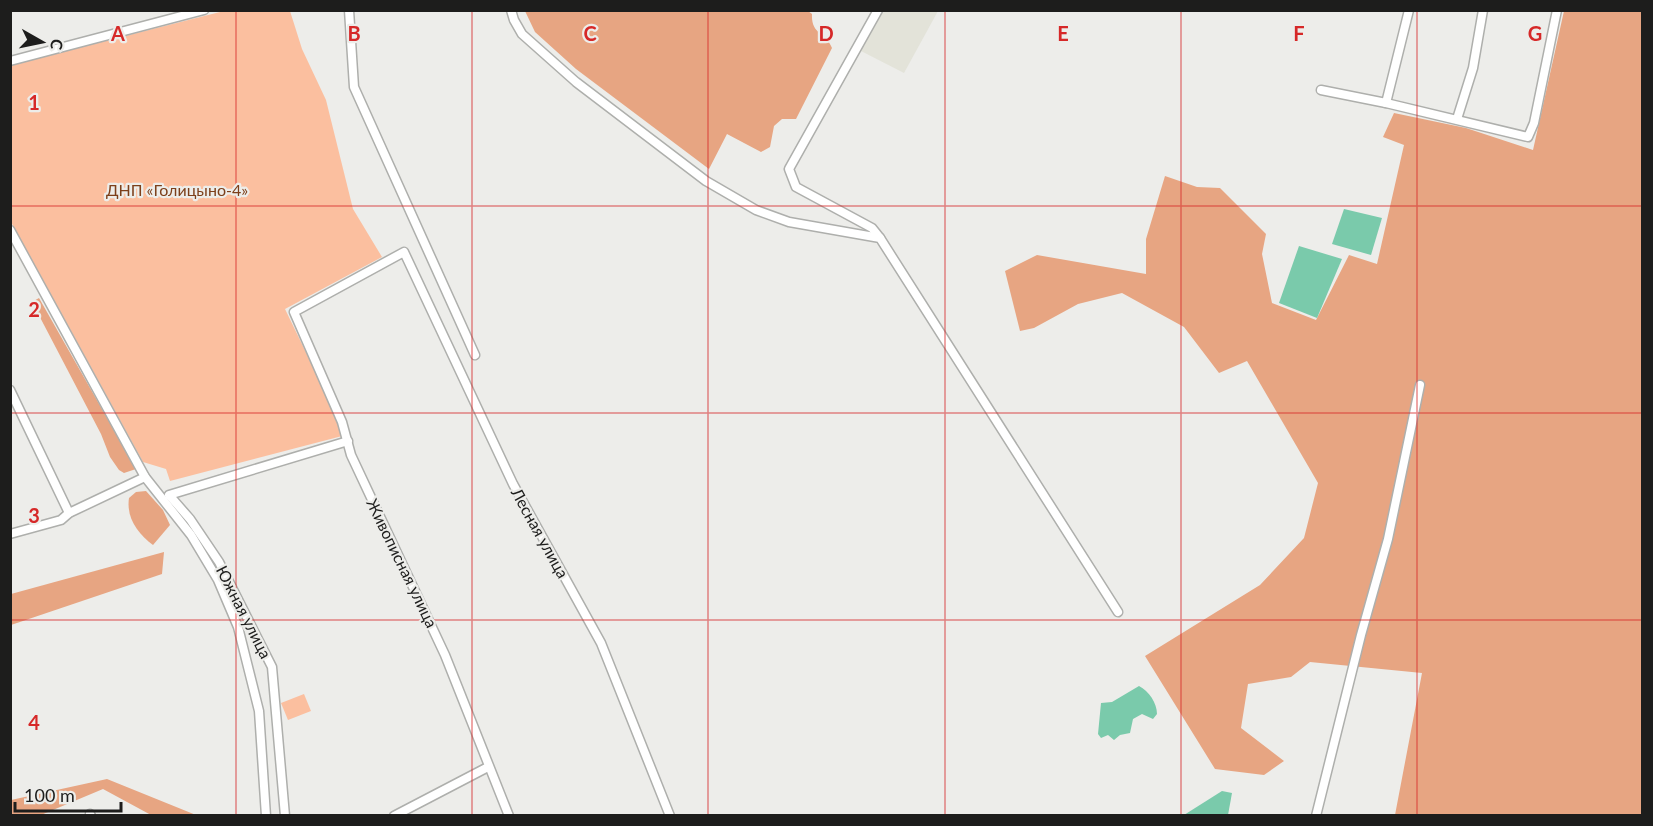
<svg xmlns="http://www.w3.org/2000/svg" width="1653" height="826" font-family="Lato,sans-serif">
	<rect width="100%" height="100%" fill="#ededea"/>
	<path fill="#e3e3d9" d="M884,10L938,11L904,73L861,51Z"/>
	<g fill="#fbbf9f">
		<path d="M224,11H290L302,49L326,100L353,209L382,257L285,309L346,435L170,481L166,469L143,462L11,222L10,65Z"/>
		<path d="M304,694L311,711L288,720L281,703Z"/>
	</g>
	<g fill="#e7a582">
		<path d="M525,11H808L812,14C811,35 825,31 832,48L796,119H782L774,126L770,147L761,152L727,134L709,169L576,69L535,32Z"/>
		<path d="M1564,11H1642V815H1395L1422,673L1310,662L1291,677L1248,684L1241,728L1284,761L1264,775L1215,769L1145,656L1260,585L1304,538L1318,483L1247,361L1219,373L1184,327L1122,293L1078,304L1034,328L1020,331L1005,271L1037,255L1146,274V239L1165,176L1197,187L1220,188L1266,234L1262,254L1272,303L1316,320L1349,255L1377,264L1404,145L1383,137L1394,113L1466,128L1533,150Z"/>
		<path d="M39,298L136,469L124,473L119,470L110,457L101,434L32,302Z"/>
		<path d="M146,491L163,510L170,525L153,545C138,534 126,518 129,498L136,492Z"/>
		<path d="M164,552L162,574L11,625V594Z"/>
		<path d="M107,779L196,815H151L103,789L41,815H11V800Z"/>
	</g>
	<g fill="#7acaab">
		<path d="M1344,209L1382,218L1371,255L1332,244Z"/>
		<path d="M1299,246L1342,259L1317,318L1279,303Z"/>
		<path d="M1139,686C1149,691 1157,703 1157,714L1153,719L1142,714L1133,719L1130,733L1120,735L1114,740L1108,735L1101,738L1098,734L1101,703L1112,702Z"/>
		<path d="M1222,791L1232,793L1228,815H1184Z"/>
	</g>
	<g fill="none" stroke-linecap="round" stroke-linejoin="round">
		<defs>
			<g id="minor">
				<path d="M349,10L354,87L475,355"/>
				<path d="M511,10L514,20L522,34L576,82L706,181L756,210L789,222L880,238L1118,612"/>
				<path d="M878,10L789,169L796,187L872,228L880,238"/>
				<path d="M10,61L204,10"/>
				<path d="M1321,90L1386,103L1409,10"/>
				<path d="M1386,103L1528,137L1534,123L1557,10"/>
				<path d="M1457,119L1473,68L1483,10"/>
				<path d="M10,230L145,477L191,535L218,580L238,627L259,711L266,816"/>
				<path d="M10,390L69,513"/>
				<path d="M10,534L61,520L69,513L145,477"/>
				<path d="M90,814L91,816"/>
				<path d="M285,816L272,667L219,562L190,519L169,495L348,441"/>
				<path d="M394,816L488,767"/>
				<path d="M509,816L445,655L351,455L342,422L294,312L404,252L513,484L601,643L670,816"/>
				<path d="M1316,816L1361,635L1388,539L1420,385"/>
			</g>
		</defs>
		<use href="#minor" stroke="#aeafac" stroke-width="11"/>
		<use href="#minor" stroke="#fff" stroke-width="8"/>
	</g>
	<path fill="none" stroke="#d62828" stroke-width="1.5" stroke-opacity="0.55" d="M236,10V816M472,10V816M708,10V816M945,10V816M1181,10V816M1417,10V816M10,206H1642M10,413H1642M10,620H1642"/>
	<g text-anchor="middle" stroke-width="4.5" stroke-linejoin="round" paint-order="stroke">
		<g font-size="16" fill="#7d401b" stroke="#ededea">
			<text x="177" y="196">ДНП «Голицыно-4»</text>
		</g>
		<g font-size="16" fill="#1d1d1c" stroke="#ededea">
			<text transform="translate(540 533) rotate(61)" y="6">Лесная улица</text>
			<text transform="translate(402 563) rotate(64)" y="6">Живописная улица</text>
			<text transform="translate(244 612) rotate(63)" y="6">Южная улица</text>
		</g>
	</g>
	<g font-size="20" text-anchor="middle" font-weight="bold" fill="#d62828" stroke="#ededea" stroke-width="4.5" stroke-linejoin="round" paint-order="stroke">
		<text x="118" y="41">A</text>
		<text x="354" y="41">B</text>
		<text x="590" y="41">C</text>
		<text x="826" y="41">D</text>
		<text x="1063" y="41">E</text>
		<text x="1299" y="41">F</text>
		<text x="1535" y="41">G</text>
		<text x="34" y="110">1</text>
		<text x="34" y="317">2</text>
		<text x="34" y="523">3</text>
		<text x="34" y="730">4</text>
	</g>
	<rect width="1653" height="826" fill="none" stroke="#1d1d1c" stroke-width="24"/>
	<g transform="translate(42 42) rotate(99)" stroke="#ededea" stroke-width="4.5" paint-order="stroke">
	<path d="M0-4.5L10 22L0 15L-10 22Z" fill="#1d1d1c"/>
	<text y="-9" font-size="16" font-weight="bold" text-anchor="middle" fill="#1d1d1c">С</text>
	</g>
	<path d="M15 802v9h106v-9" fill="none" stroke="#1d1d1c" stroke-width="3"/>
	<text x="24" y="802" font-size="18" fill="#1d1d1c" stroke="#ededea" stroke-width="4.5" paint-order="stroke">100 m</text>
</svg>
